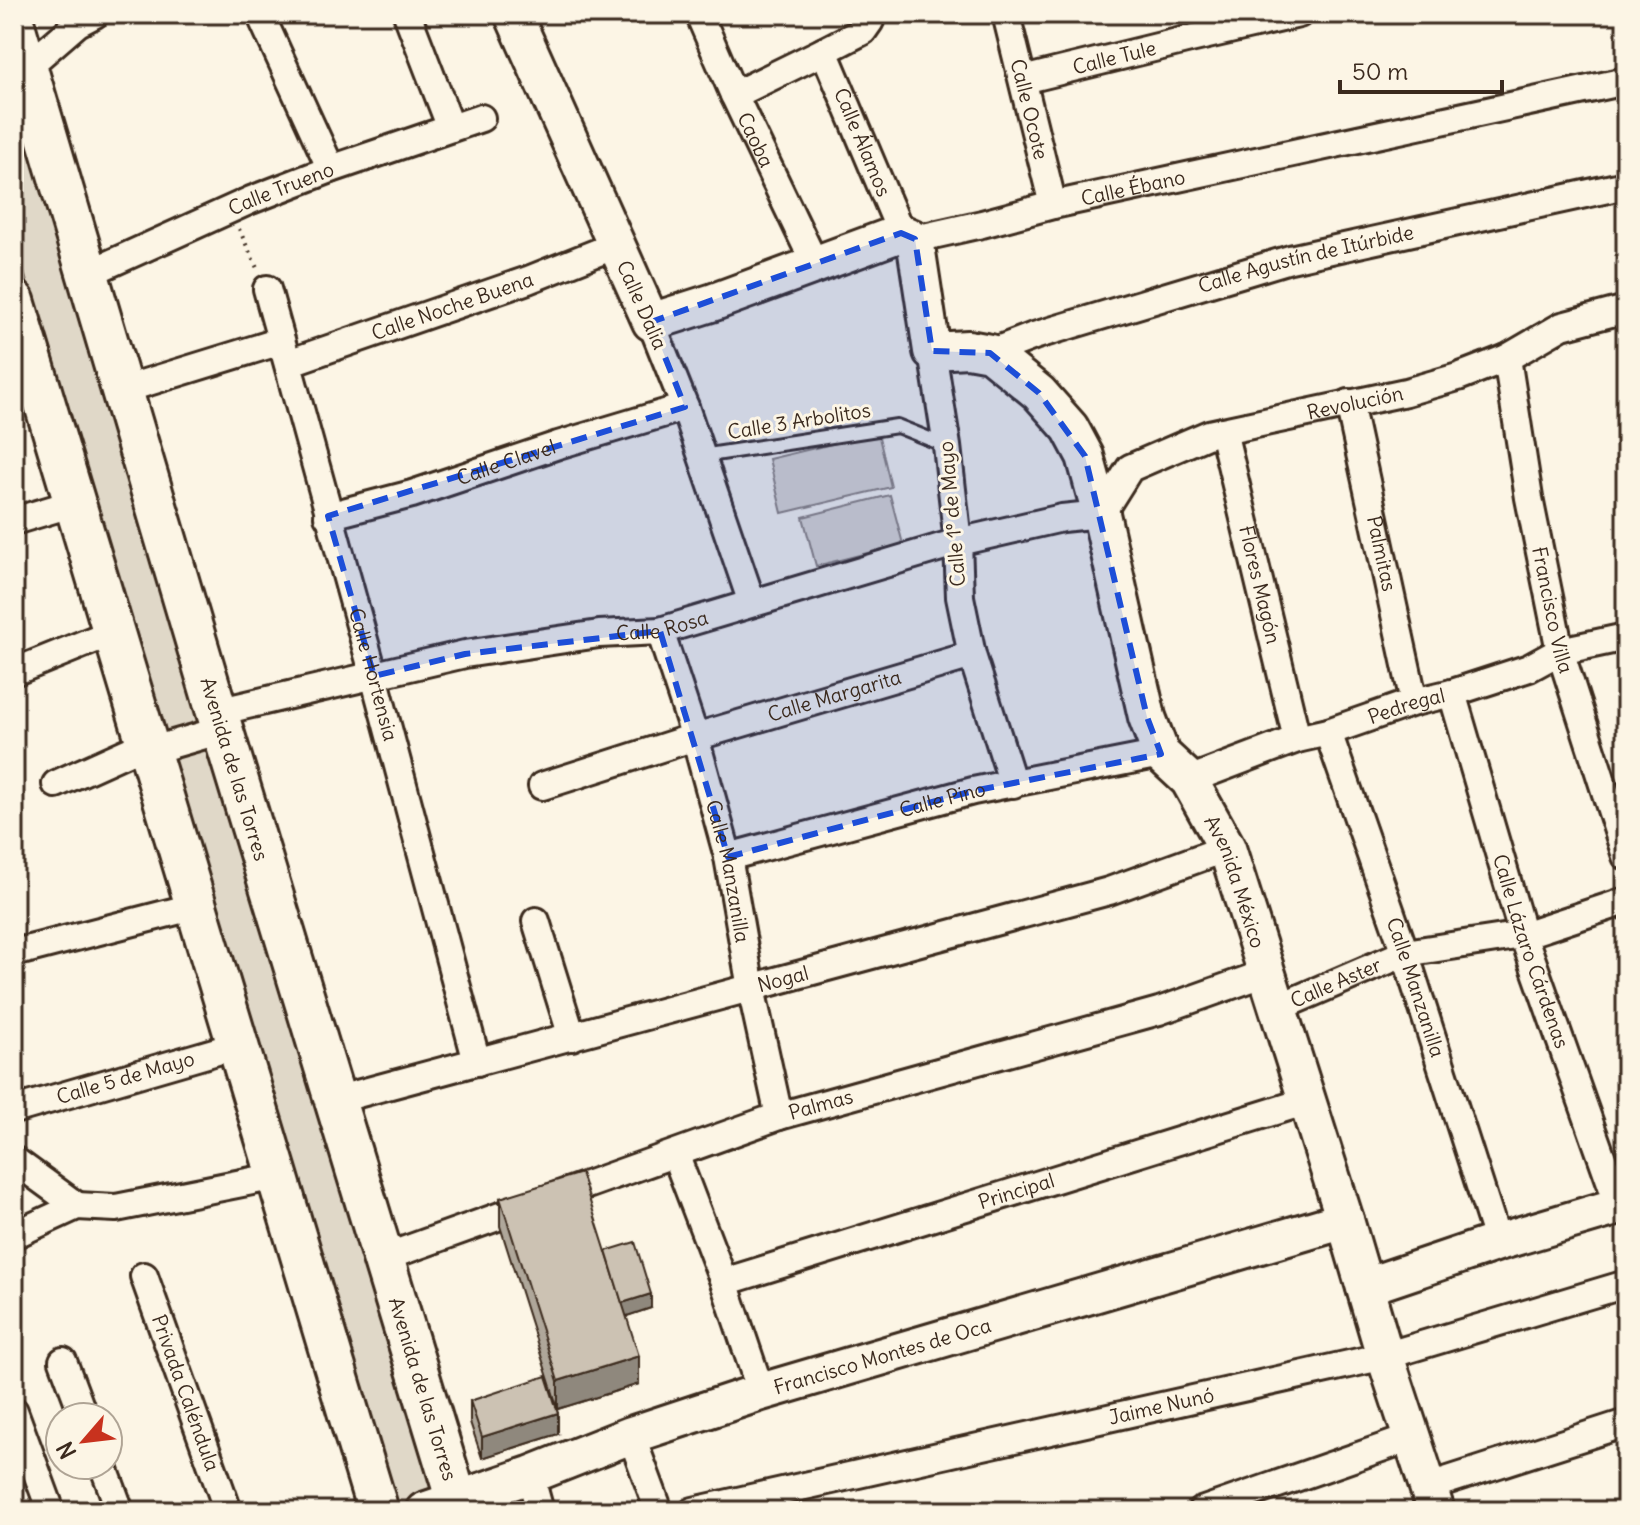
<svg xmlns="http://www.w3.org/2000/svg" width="1640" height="1525" font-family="Delius,sans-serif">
	<rect width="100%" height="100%" fill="#fcf5e5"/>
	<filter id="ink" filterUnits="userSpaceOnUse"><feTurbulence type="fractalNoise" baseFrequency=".0125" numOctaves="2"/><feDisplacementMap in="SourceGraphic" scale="16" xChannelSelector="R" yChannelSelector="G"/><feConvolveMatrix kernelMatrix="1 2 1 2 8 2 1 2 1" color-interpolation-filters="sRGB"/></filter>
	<g filter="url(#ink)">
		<g fill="#e0d8c8" stroke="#8e8173" stroke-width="2">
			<path d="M14,46L437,1494L397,1509L388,1503L14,238Z"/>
			<path d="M878,433L891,487L782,513L769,459Z"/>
			<path d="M890,495L903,544L816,566L803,517Z"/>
		</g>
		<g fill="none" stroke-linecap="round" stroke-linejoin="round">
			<defs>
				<path id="lane" d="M702,456L897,426L947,446"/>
				<g id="street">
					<path d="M260,14L331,169"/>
					<path d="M407,14L451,128"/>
					<path id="s1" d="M699,14L734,95L815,264"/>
					<path id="s2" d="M870,14V21L863,31L824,51L901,233"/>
					<path id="s3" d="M1006,14L1053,205"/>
					<path d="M26,68L78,23L95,14"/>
					<path id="s4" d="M1023,80L1190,39L1299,14"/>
					<path d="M734,95L824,51"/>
					<path id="s5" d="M915,239L982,224L1053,205L1626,81"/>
					<path id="s6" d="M87,274L251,200L331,169L481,118"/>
					<path id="s7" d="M267,289L374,676L477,1062"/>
					<path d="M651,322L685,407L752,603"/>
					<path d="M932,351L947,446L958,542L960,597L972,655L1013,784"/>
					<path id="s8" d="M990,353L1034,336L1290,259L1626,185"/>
					<path id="s9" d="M1507,358L1529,498L1560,651L1626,856"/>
					<path id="s10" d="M288,363L528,280L616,245"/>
					<path d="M122,390L281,341"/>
					<path id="s11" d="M1349,403L1414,702"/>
					<path id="s12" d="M1223,431L1297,739"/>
					<path id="s13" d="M328,516L412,494L558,445L685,407"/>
					<path d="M14,521L74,503"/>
					<path id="s14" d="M660,631L695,737L728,857L751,988L779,1116"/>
					<path d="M14,672L113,632"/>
					<path id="s15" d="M1452,693L1523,935L1619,1206"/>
					<path id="s16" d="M217,712L465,654L599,634L660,631L958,542L1062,518L1101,514L1130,468L1209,434L1406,392L1458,377L1507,358L1562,326L1626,309"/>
					<path id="s17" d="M1328,732L1405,953L1498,1242"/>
					<path d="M149,751L222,730"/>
					<path id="s18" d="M1189,780L1297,739L1328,732L1414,702L1452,693L1529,668L1560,651L1626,637"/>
					<path d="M56,784L147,743"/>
					<path id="s19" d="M542,786L695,737L972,655"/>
					<path id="s20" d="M728,857L973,791L1161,754"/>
					<path d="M536,921L572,1037"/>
					<path d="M14,953L196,906"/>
					<path id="s21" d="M1277,1008L1405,953L1523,935L1626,901"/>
					<path id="s22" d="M335,1100L1109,891L1227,848"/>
					<path id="s23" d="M14,1110L238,1045"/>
					<path d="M675,1154L724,1282L761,1392"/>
					<path d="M14,1160L77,1206"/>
					<path d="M14,1235L77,1206L116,1208L277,1176"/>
					<path id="s24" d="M383,1258L779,1116L1159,1011L1266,973"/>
					<path id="s25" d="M144,1276L228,1511"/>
					<path id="s26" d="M724,1282L1307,1101"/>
					<path d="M63,1361L84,1417"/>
					<path d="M14,1411L51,1511"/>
					<path d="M631,1435L659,1511"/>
					<path d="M103,1465L120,1511"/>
					<path d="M530,1475L540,1511"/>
					<path d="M1427,1487L1626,1423"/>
					<path id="s27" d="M693,1511L1385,1356L1626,1284"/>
					<path d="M1201,1511L1413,1437"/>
				</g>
				<g id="secondary">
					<path id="s28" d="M513,14L651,322L714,302L901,233L915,239L932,351L968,349L990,353L1039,393L1070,428L1085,456L1101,514L1147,717L1161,754L1189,780L1227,848L1345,1220L1385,1356L1436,1511"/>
					<path d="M1365,1287L1498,1242L1626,1204"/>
					<path id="s29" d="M424,1511L530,1475L631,1435L761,1392L1345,1220"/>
				</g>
				<g id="primary">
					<path id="s30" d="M14,25L217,712L460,1511"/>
					<path d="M14,301L378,1511"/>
				</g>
			</defs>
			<use href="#lane" stroke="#3b2a1e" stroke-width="18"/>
			<use href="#street" stroke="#3b2a1e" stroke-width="32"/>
			<use href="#secondary" stroke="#3b2a1e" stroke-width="42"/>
			<use href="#primary" stroke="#3b2a1e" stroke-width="46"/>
			<path stroke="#3b2a1e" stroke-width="4" stroke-dasharray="2 6" stroke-linecap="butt" d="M239,229L257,268"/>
			<use href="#lane" stroke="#fcf5e5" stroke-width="12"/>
			<use href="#street" stroke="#fcf5e5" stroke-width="26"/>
			<use href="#secondary" stroke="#fcf5e5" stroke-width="36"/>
			<use href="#primary" stroke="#fcf5e5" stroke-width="40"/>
		</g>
		<g fill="#afa79a" stroke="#3b2a1e" stroke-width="2">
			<path d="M500,1198L606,1251L651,1308L626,1316L639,1384L558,1409L500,1226Z"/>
			<path d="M470,1401L558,1434L482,1458L470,1422Z"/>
		</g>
		<g fill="#8f887d" stroke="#3b2a1e" stroke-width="2">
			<path d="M651,1294V1308L618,1319V1304Z"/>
			<path d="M639,1356V1384L558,1409V1381Z"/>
			<path d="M558,1413V1434L482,1458V1437Z"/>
		</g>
		<g fill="#ccc2b3" stroke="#3b2a1e" stroke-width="2">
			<path d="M581,1173L639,1356L558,1381L500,1198Z"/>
			<path d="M635,1242L651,1294L622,1303L606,1251Z"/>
			<path d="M546,1376L558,1413L482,1437L470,1401Z"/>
		</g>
	</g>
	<path fill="#1d4ed8" fill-opacity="0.2" stroke="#1d4ed8" stroke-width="6" stroke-dasharray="16 10" stroke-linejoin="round" d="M901,233L915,239L932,351L990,353L1039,393L1085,456L1147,717L1161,754L973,791L728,857L660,631L465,654L374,676L328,516L685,407L651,322Z"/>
	<g text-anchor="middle" stroke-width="6" stroke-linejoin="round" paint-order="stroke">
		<g font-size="20" fill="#3b2a1e" stroke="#fcf5e5">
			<text dy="7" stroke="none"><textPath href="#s4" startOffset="94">Calle Tule</textPath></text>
			<text dy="7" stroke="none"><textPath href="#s3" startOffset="98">Calle Ocote</textPath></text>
			<text dy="7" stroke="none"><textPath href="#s1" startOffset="138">Caoba</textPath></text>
			<text dy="7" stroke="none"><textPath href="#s2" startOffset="162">Calle Álamos</textPath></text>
			<text dy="7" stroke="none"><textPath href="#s5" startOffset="224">Calle Ébano</textPath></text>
			<text dy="7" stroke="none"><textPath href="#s6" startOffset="212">Calle Trueno</textPath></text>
			<text dy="7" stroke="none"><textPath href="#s8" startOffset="330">Calle Agustín de Itúrbide</textPath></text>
			<text transform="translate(642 305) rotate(66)" y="7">Calle Dalia</text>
			<text dy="7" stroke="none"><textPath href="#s10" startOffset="174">Calle Noche Buena</textPath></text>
			<text dy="7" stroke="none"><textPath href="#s16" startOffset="1198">Revolución</textPath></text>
			<text transform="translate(799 421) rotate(-9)" y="7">Calle 3 Arbolitos</text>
			<text dy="7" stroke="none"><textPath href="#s13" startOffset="186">Calle Clavel</textPath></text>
			<text transform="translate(952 514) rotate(-95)" y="7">Calle 1º de Mayo</text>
			<text dy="7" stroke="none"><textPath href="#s11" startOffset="154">Palmitas</textPath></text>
			<text dy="7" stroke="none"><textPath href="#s12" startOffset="158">Flores Magón</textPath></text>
			<text dy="7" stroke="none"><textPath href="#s9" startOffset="256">Francisco Villa</textPath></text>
			<text dy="7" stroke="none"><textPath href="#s16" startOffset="454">Calle Rosa</textPath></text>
			<text dy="7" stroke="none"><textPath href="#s7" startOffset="400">Calle Hortensia</textPath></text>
			<text dy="7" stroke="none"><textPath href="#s19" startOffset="306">Calle Margarita</textPath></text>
			<text dy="7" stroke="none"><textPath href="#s18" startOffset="230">Pedregal</textPath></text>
			<text dy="7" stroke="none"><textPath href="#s30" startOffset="776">Avenida de las Torres</textPath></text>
			<text dy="7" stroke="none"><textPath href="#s20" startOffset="222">Calle Pino</textPath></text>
			<text dy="7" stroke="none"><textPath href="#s14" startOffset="250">Calle Manzanilla</textPath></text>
			<text dy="7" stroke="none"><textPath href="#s28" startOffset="1390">Avenida México</textPath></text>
			<text dy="7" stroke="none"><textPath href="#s15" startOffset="270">Calle Lázaro Cárdenas</textPath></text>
			<text dy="7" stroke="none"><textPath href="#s22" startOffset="464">Nogal</textPath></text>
			<text dy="7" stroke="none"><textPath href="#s21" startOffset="64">Calle Aster</textPath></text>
			<text dy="7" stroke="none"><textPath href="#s17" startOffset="270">Calle Manzanilla</textPath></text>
			<text dy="7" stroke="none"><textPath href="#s23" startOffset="116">Calle 5 de Mayo</textPath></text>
			<text dy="7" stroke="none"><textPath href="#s24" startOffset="464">Palmas</textPath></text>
			<text dy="7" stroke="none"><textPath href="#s26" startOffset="306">Principal</textPath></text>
			<text dy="7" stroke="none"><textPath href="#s29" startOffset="484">Francisco Montes de Oca</textPath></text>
			<text dy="7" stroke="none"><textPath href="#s30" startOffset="1424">Avenida de las Torres</textPath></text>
			<text dy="7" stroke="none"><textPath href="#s25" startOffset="124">Privada Caléndula</textPath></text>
			<text dy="7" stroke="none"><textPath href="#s27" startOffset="480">Jaime Nunó</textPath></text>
		</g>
	</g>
	<rect width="1640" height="1525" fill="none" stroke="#fcf5e5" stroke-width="48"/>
	<rect x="24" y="24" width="1592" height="1477" fill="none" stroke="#3b2a1e" stroke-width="3" filter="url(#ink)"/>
	<g transform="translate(84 1441) rotate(242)"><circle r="38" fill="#fcf5e5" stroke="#afa495" stroke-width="2"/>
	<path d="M0-6L14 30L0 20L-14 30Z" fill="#c8321e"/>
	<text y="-12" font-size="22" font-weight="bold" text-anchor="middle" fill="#3b2a1e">N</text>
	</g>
	<path d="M1340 80v12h162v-12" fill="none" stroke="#3b2a1e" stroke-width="4"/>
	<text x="1352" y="80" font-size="24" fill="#3b2a1e" stroke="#fcf5e5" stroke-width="6" paint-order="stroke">50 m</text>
</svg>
